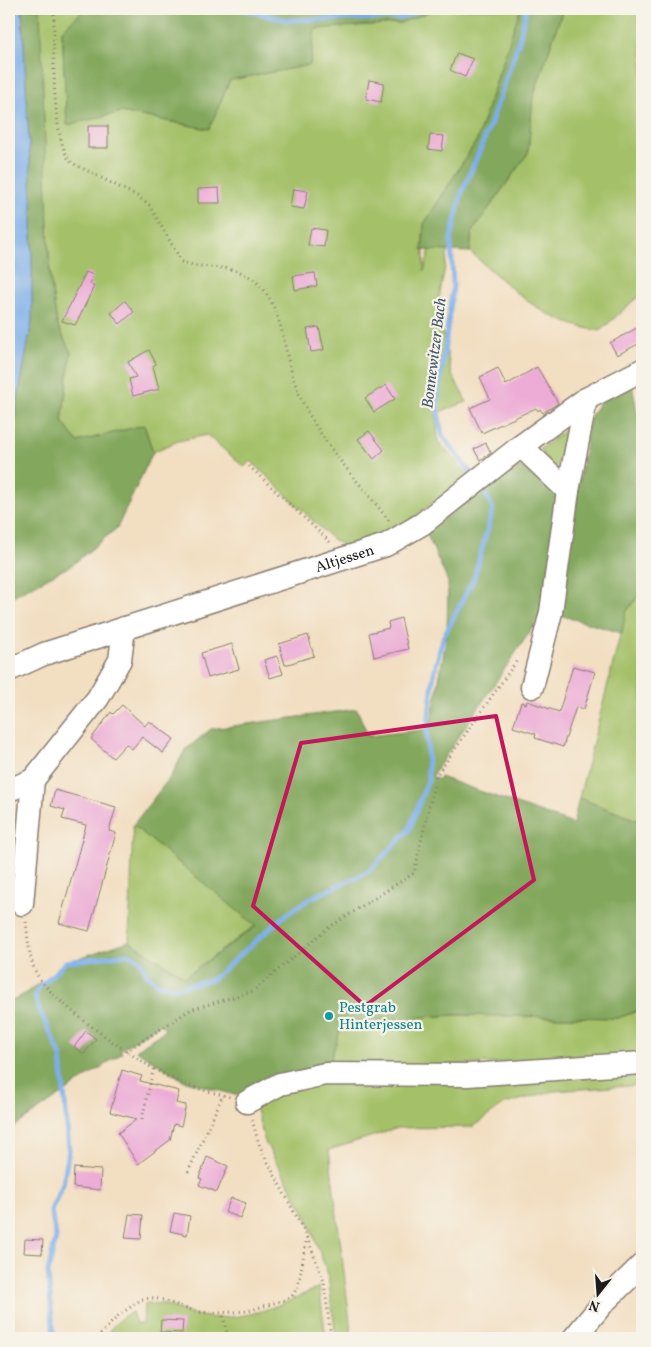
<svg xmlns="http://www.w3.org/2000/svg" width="651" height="1347" font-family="Vollkorn,serif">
	<rect width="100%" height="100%" fill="#f7f3e8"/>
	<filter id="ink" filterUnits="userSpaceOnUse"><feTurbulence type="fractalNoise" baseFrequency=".02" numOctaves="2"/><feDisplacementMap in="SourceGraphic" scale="10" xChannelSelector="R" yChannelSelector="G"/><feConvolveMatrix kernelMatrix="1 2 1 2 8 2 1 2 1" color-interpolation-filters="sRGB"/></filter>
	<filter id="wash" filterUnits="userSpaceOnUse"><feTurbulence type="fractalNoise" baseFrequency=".0096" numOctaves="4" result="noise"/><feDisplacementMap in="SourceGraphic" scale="20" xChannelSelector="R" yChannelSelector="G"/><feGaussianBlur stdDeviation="1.12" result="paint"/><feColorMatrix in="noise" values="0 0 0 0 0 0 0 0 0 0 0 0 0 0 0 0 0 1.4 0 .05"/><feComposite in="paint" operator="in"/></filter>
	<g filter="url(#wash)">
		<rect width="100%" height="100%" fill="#f2dec1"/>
		<g fill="#a4c169" stroke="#606e42" fill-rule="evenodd">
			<path d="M9,9H85L62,30L67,125L121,112L208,129L230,80L310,65L226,33L414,17L436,9H542L449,246L437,309L452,375L467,402L436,413L438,441L469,476L393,532L350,550L331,538L251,461L244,467L207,435L178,441L153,452L144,425L77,442L62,421L71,353L57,324L50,277L46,186L35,270L27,385ZM519,14L509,55L476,169L442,204L424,271V224L477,140Z"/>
			<path d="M563,9H642V293L600,331C541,322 513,289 470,252L472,232L528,153L533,97Z"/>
			<path d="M577,421L571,452L552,469L540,449Z"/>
			<path d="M642,591V822L579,798L626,612Z"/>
			<path d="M133,825L256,925L185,977L129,941Z"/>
			<path d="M642,1009V1058L327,1069L343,1022L455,1015L618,1018Z"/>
			<path d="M642,1067V1085L553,1091L505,1104L472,1127L398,1128L329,1150L352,1338H336L328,1275L306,1215L265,1142L254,1103L326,1080Z"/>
			<path d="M319,1287L326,1338H102L121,1318L132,1312L136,1324H143L144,1305C164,1299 176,1311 196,1315C238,1325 282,1305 319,1287Z"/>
		</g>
		<g fill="#83a75d" stroke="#50623c">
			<path d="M22,9H40L50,277L57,324L71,353L62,421L77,442L144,425L153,452L117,528L72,565L9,598V447L32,321V202Z"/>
			<path d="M85,9H436L400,23L315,29L310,65L230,80L209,129L121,112L67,125L62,30Z"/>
			<path d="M520,9H563L533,97L528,153L472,232L470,252L422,250L424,224L477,140Z"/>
			<path d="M632,385L642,436V591L626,612L622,633L556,614L591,415L600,402Z"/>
			<path d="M509,460L563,492L544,611L432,776L438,780L440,777L573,824L579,798L642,822V1009L618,1018L455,1015L343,1022L327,1069L245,1098L183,1080L136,1050L165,1030L161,1024L120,1050L122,1053L11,1129L9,1144V997L15,1000L76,959L129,941L185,977L256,926L133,825L171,776L185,750L211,729L357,709L368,736L430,729L447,635L448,582L425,530Z"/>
		</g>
		<path fill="#7dafe9" stroke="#4c6682" d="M9,9H22L32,202V321L9,447Z"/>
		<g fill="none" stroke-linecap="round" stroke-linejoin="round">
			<g stroke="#7dafe9" stroke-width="5">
				<path d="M241,9L286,20L401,18L423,9"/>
				<path d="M473,476L442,435L437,406L453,286L451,239L461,195L489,128L519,41L526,9"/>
				<path d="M54,1338L48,1272L56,1237L51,1210L63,1184L69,1150L61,1056L39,1009L35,996L39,988L66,962L128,954L140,960L147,975L157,984L176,988L213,979L283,917L311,898L368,872L409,830L428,780L427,733L434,673L443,638L474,578L493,509L481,484"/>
			</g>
		</g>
		<g id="blocks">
			<g fill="#ecacd6">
				<path d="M457,53L473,59L465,77L450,70Z"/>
				<path d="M369,80L384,83L381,102L366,99Z"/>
				<rect x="88" y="126" width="20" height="22"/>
				<path d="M430,135L444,136L442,151L428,149Z"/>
				<path d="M219,188L220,203H198V189Z"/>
				<path d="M293,189L308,191L304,209L290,207Z"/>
				<path d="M311,228L326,230L324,247L308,245Z"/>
				<path d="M86,272L93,275L90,284L94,286L81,314L75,325L62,321Z"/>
				<path d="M315,273L317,286L295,290L293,276Z"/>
				<path d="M125,301L134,312L120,324L111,313Z"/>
				<path d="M642,325V342L617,355L610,343Z"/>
				<path d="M319,327L324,350L311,352L307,329Z"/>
				<path d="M149,350L156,364L153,366L159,389L133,396L129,379L136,377L128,362Z"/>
				<path d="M537,367L558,403L543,413L540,409L538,411L536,408L482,433L470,408L490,399L480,377L498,368L506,385Z"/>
				<path d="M386,385L395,399L374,412L365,398Z"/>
				<path d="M369,431L384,450L374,459L358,439Z"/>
				<path d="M486,443L491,453L480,460L474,449Z"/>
				<path d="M401,618L408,649L374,657L369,633L389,628L388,622Z"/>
				<path d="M308,635L314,656L285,665L279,644Z"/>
				<path d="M232,644L239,669L208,678L201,653Z"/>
				<path d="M277,656L283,674L270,678L264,660Z"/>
				<path d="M573,666L595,672L584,709L576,707L563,747L535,738L536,734L513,727L521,702L526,704L527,701L559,712Z"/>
				<path d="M122,705L145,726L149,721L174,739L163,753L142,737L132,749L126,744L113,758L91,739L111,712L113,714Z"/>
				<path d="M55,790L116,807L109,831L116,833L89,931L59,923L86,825L62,819L65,810L51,806Z"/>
				<path d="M86,1031L96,1039L84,1054L74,1047Z"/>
				<path d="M122,1070L142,1076L140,1081L179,1091L176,1103L186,1105L181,1126L174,1124L170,1140L138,1164L118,1133L137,1119L110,1112Z"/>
				<path d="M207,1157L228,1166L217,1192L199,1185L202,1179L199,1178Z"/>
				<path d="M74,1168L101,1170L100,1190L73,1187Z"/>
				<path d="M231,1198L246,1203L240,1218L225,1212Z"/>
				<path d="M174,1213L190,1216L187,1235L170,1231Z"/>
				<path d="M129,1214L143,1215L141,1239L125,1238Z"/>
				<path d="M25,1239L43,1240L42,1254L24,1253Z"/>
				<path d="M161,1320L183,1321L182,1333L160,1332Z"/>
			</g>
		</g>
	</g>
	<g filter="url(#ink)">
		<use href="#blocks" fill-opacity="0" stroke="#877d6e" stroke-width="1"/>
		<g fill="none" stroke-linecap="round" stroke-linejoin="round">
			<defs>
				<g id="minor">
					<path d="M521,446L568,491"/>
					<path id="s1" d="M9,670L44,654L386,545L422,524L521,446L586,399L642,370"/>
					<path d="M532,687L551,612L568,491L586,399"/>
					<path d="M9,790L33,780"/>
					<path d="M22,904L33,780L98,698L120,660L124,628"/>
					<path d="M247,1102L280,1084L325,1074L468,1075L642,1063"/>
					<path d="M574,1338L604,1302L642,1265"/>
				</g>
			</defs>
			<use href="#minor" stroke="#877d6e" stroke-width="25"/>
			<g stroke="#877d6e" stroke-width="3" stroke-dasharray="1 4" stroke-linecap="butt">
				<path d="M54,9C54,42 50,142 72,163L137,196L149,205L182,262C206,271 232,262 254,280C282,304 282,341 292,374C309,432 354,475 390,522"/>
				<path d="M249,466L331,543"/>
				<path d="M26,922C28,939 29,963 39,978C56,1005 151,1072 182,1083C198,1089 214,1093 230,1097"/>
				<path d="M126,1051L190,1010L253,991L328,928L414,873L436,776L518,659"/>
				<path d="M142,1119L154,1067"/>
				<path d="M188,1172L223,1095"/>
				<path d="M307,1237L324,1282L331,1338"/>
				<path d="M223,1316L228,1338"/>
				<path d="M97,1338L119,1315L142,1299L153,1298L163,1300L197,1312L216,1313L248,1311L284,1300L292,1296L298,1287L307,1237L260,1147L252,1120"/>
			</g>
			<use href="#minor" stroke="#fff" stroke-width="22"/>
		</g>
	</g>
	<path fill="none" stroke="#c2185b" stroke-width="4" stroke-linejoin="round" d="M496,716L534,880L365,1006L253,906L301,743Z"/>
	<circle fill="#0f9aa8" stroke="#f7f3e8" stroke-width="2" cx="329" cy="1016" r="5"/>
	<g text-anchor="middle" stroke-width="4.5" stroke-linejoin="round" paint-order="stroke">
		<g font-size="15" fill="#1c1c1c" stroke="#f7f3e8">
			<text dy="5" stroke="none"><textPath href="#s1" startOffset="354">Altjessen</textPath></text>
		</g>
		<g font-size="15" fill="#0d838f" stroke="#f7f3e8" text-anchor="start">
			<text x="339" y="1012">Pestgrab<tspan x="339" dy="17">Hinterjessen</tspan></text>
		</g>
		<g font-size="16" font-style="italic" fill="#43576e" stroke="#f7f3e8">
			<text transform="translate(433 353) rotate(-83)" y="6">Bonnewitzer Bach</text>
		</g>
	</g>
	<rect width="651" height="1347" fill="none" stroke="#f7f3e8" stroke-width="30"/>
	<g transform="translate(598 1294) rotate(197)" stroke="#f7f3e8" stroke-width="4" paint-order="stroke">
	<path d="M0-4L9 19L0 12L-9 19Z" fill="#1c1c1c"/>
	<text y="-8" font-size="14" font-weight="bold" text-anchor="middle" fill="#1c1c1c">N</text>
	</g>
</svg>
